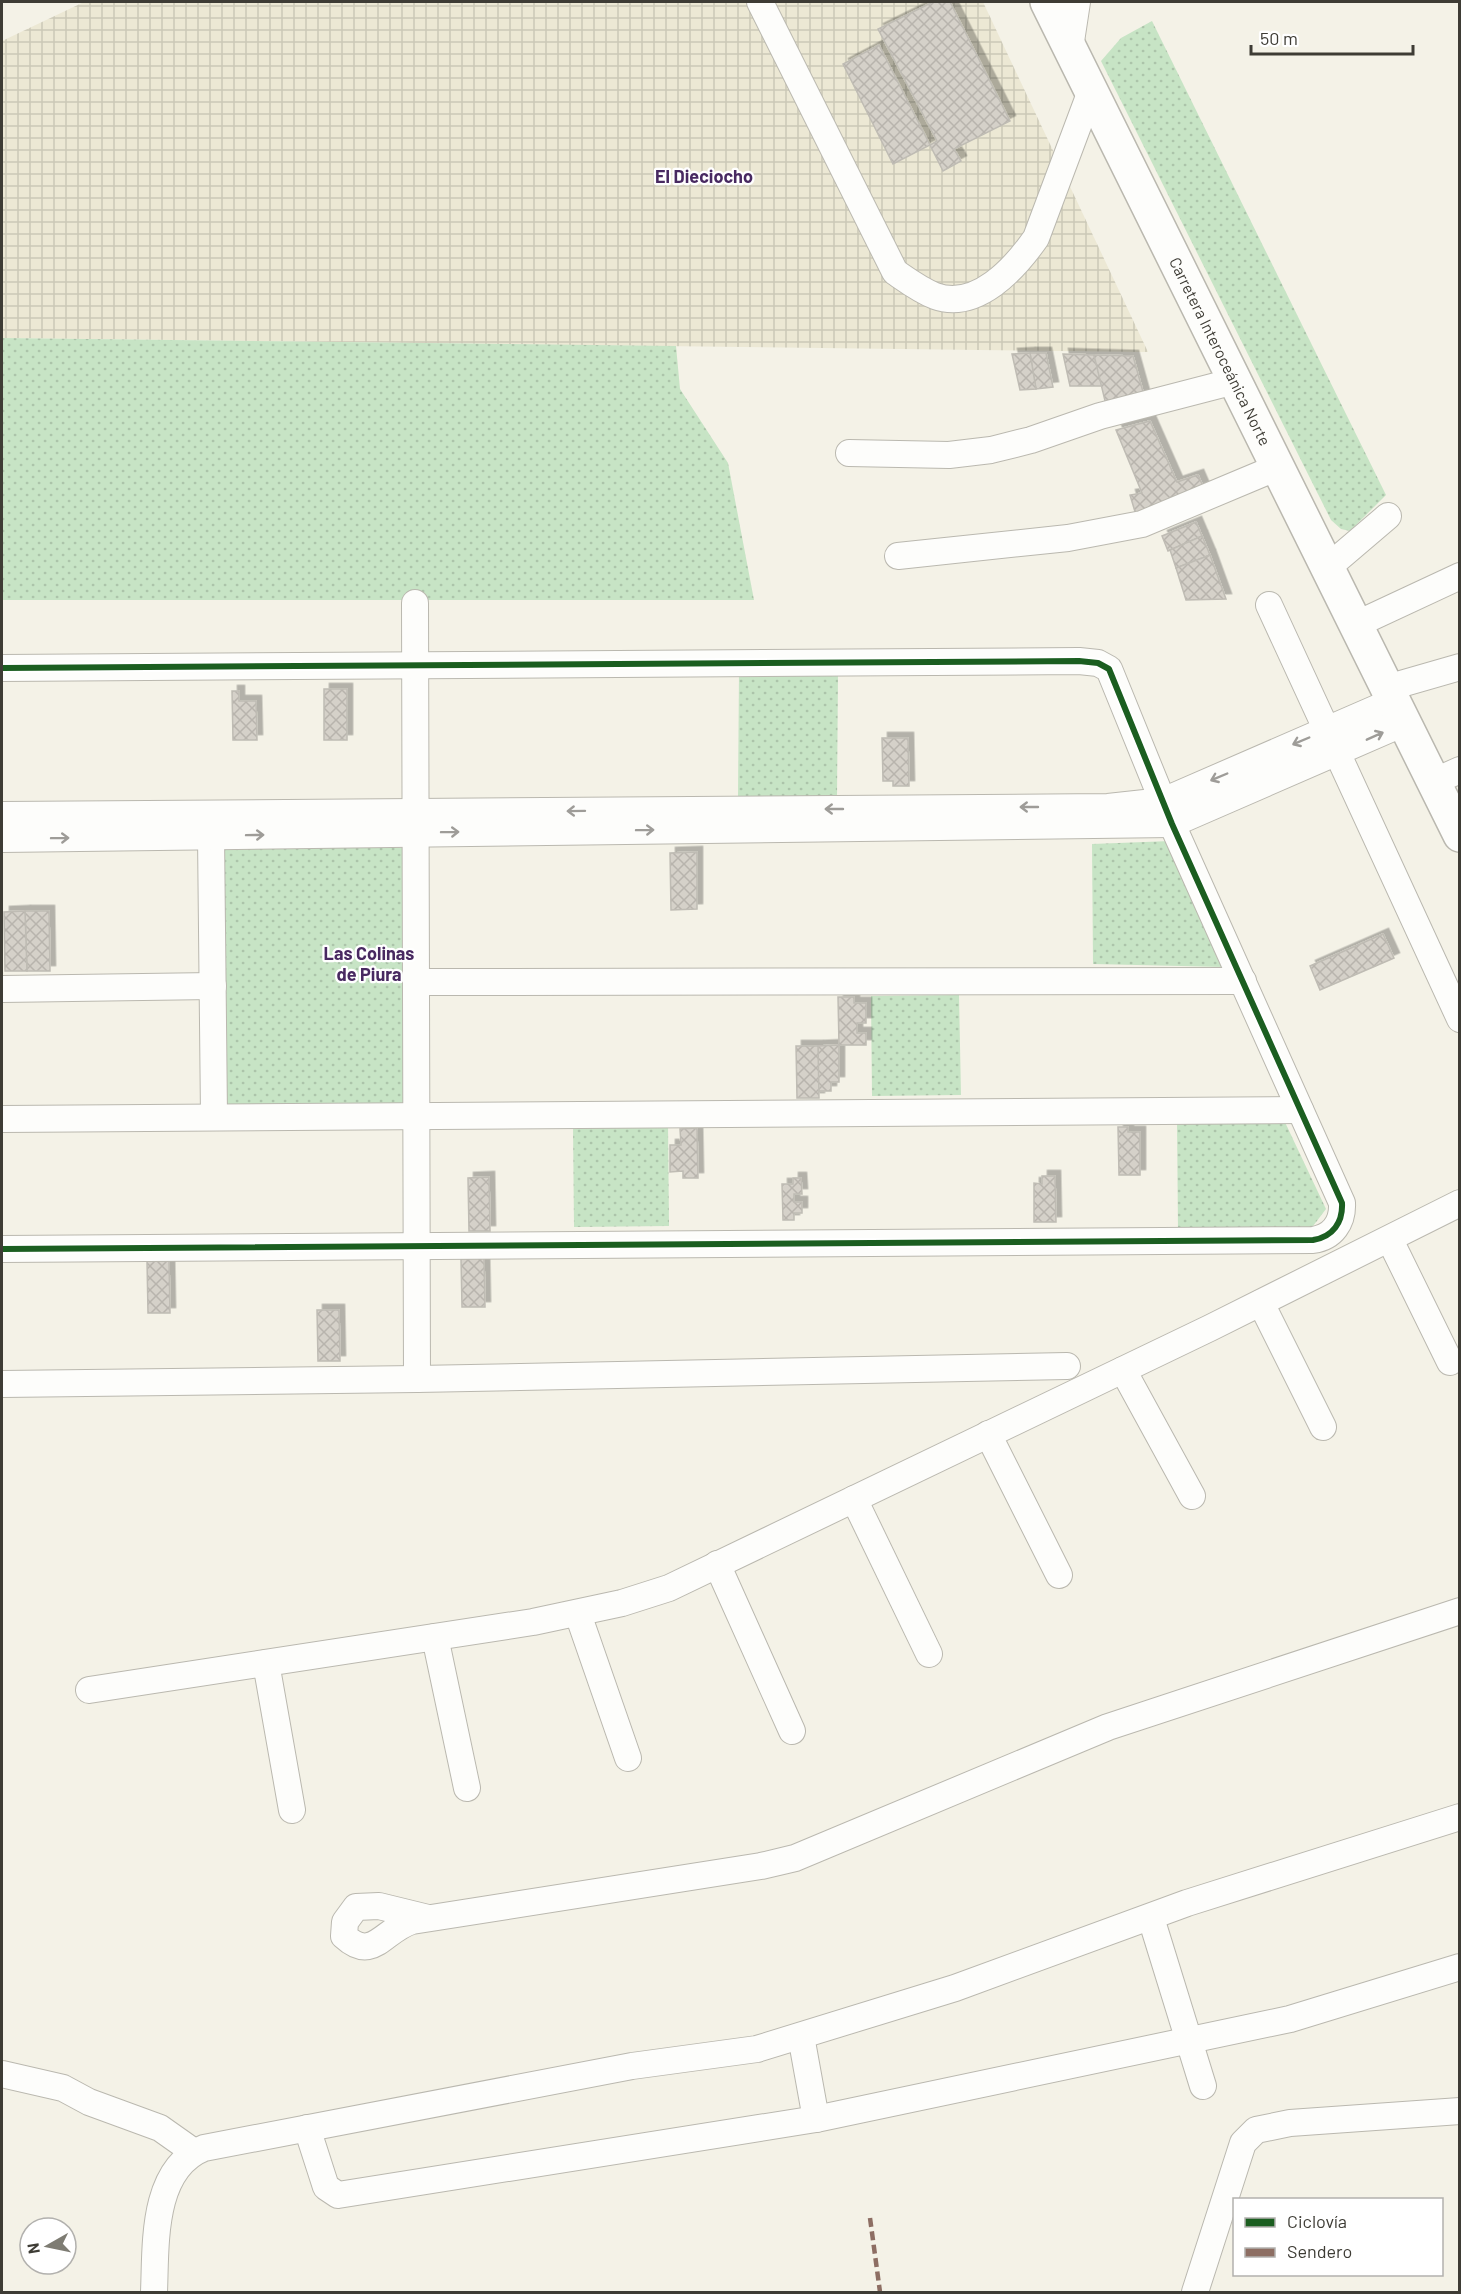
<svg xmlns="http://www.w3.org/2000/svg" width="1461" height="2294" font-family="Barlow,sans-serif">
	<defs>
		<pattern id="industrial-grid" width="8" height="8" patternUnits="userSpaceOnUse" patternTransform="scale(1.5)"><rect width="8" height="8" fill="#ece8d4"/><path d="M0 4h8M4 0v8" fill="none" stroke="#cbc8b7"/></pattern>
		<pattern id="grass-dots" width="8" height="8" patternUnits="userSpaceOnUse" patternTransform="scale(1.5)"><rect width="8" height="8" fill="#c7e4c5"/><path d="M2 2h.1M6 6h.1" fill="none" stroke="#acc4aa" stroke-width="1.8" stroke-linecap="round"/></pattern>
		<pattern id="building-cross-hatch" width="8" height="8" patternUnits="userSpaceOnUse" patternTransform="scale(1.5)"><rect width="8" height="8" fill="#d5d1c9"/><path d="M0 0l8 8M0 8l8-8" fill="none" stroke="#b8b4ad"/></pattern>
		<filter id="shadow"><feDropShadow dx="5.5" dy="-5.5" stdDeviation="0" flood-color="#0004"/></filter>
	</defs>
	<rect width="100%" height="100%" fill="#f4f2e7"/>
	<path fill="url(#industrial-grid)" d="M84,2H983L1148,352L2,338V41Z"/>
	<g fill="url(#grass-dots)">
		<path d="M1152,21L1386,495L1350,531L1341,529L1331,520L1101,61L1121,38Z"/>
		<path d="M2,338L676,346L680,389L728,463L754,600H2Z"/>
		<path d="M739,672L838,673L837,798L738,797Z"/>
		<path d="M1171,841L1224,967L1093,964L1092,844Z"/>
		<path d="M223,848H405V1104H224Z"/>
		<path d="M959,995L961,1095L872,1096L871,996Z"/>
		<path d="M1283,1118L1326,1209L1310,1230L1178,1232L1177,1119Z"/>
		<path d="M668,1124L669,1226L574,1227L573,1125Z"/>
	</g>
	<g fill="url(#building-cross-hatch)" stroke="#bfbcb4" stroke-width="1.5" filter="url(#shadow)">
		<path d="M933,2H950L1010,121L954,149L961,161L943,171L930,145L937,141L878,29Z"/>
		<path d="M879,45L930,145L893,164L843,64Z"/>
		<path d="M1030,353H1046L1053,387L1036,389Z"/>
		<path d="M1030,353L1036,389L1020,390L1012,354Z"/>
		<path d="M1063,354L1094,355L1102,386H1070Z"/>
		<path d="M1094,355L1133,356L1145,399L1106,405Z"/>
		<path d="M1150,421L1177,482L1198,475L1205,491L1136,515L1130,495L1142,493L1116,430Z"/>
		<path d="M1196,522L1202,536L1168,551L1162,536Z"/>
		<path d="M1202,536L1210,555L1176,568L1170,550Z"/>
		<path d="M1210,555L1226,599L1186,600L1176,568Z"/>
		<rect x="324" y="689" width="23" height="51"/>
		<path d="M232,691H239V701H256L257,740H233Z"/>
		<path d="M882,738H908L909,786H893V781H883Z"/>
		<path d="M697,852V909L671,910L670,853Z"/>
		<path d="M25,911H49L50,971H27Z"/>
		<path d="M25,911L27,971H5L4,912Z"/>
		<path d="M1383,934L1394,958L1320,990L1310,966Z"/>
		<path d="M838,997H854V1003H866V1023H857V1033H866V1045H839Z"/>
		<path d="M839,1045V1082H831V1091H818V1046Z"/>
		<path d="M796,1046H818L819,1098H797Z"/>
		<path d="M1118,1127H1128V1132H1140V1175H1119Z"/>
		<path d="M697,1128L698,1178H683V1171L670,1172V1145H681L680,1129Z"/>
		<path d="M1042,1176H1055L1056,1222H1034V1183L1042,1184Z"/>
		<path d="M489,1177L490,1231H469L468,1178Z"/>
		<path d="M793,1178H801L802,1194H794V1202H802V1213H794V1220H783L782,1184H793Z"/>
		<path d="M484,1258L485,1307H462L461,1259Z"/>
		<path d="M147,1261H169L170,1313H148Z"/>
		<path d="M317,1310H339L340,1361H318Z"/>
	</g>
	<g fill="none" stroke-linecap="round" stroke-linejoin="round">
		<defs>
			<g id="minor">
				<path d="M760,2L895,272C908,281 920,290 935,296C977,311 1015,268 1036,238L1091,91"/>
				<path d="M1070,48L1077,2"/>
				<path d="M849,453L949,455L991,450L1031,440L1100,416L1235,381"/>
				<path d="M898,556L1068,538L1142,524L1278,467"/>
				<path d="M1327,568L1388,516"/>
				<path d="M415,603L417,1379"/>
				<path d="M1269,605L1460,1019"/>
				<path d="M1355,625L1460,576"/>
				<path d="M2,668L1079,661L1098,663L1109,669L1172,824L1342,1203C1343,1222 1333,1237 1313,1240L2,1249"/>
				<path d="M1387,688L1460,667"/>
				<path d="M1433,782L1460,770"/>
				<path d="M2,815L1108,807L1163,801L1393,701"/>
				<path d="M211,836L214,1116"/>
				<path d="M2,839L1172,824L1404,723"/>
				<path d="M416,982L1243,981"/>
				<path d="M2,989L213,986"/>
				<path d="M2,1119L1300,1110"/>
				<path d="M1390,1240L1450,1362"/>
				<path d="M1261,1303L1323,1427"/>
				<path d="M1123,1370L1192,1496"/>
				<path d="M2,1384L417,1379L1067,1366"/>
				<path d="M988,1434L1059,1575"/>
				<path d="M854,1499L929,1654"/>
				<path d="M717,1564L792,1731"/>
				<path d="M578,1614L628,1758"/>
				<path d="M435,1637L467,1788"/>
				<path d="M266,1663L292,1810"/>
				<path d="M89,1690L533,1622L622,1603L669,1588L1210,1328L1460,1203"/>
				<path d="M428,1918L379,1906L356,1907L345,1922L344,1936C373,1963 383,1930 412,1921L761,1866L795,1858L1108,1727L1460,1611"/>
				<path d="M1151,1918L1203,2086"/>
				<path d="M801,2036L816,2119"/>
				<path d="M2,2074L63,2088L89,2102L160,2128L194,2152"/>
				<path d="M307,2128L326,2187L338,2195L816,2119L1290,2019L1460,1967"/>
				<path d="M154,2292C156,2246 151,2169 204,2148L632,2066L757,2049L955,1988L1187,1903L1460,1817"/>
				<path d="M1195,2292L1243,2143L1256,2130L1290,2123L1460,2111"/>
			</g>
			<g id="highway">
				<path id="s1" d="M1047,2L1460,835"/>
			</g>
		</defs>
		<use href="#minor" stroke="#bab8af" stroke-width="28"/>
		<use href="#highway" stroke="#bab8af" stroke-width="36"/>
		<use href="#minor" stroke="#fdfdfb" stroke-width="26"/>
		<use href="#highway" stroke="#fdfdfb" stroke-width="33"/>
		<path stroke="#8d6e63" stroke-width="4.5" stroke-dasharray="9 4.5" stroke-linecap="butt" d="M870,2218L880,2292"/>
		<defs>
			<path id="cycleway" d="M2,668L1079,661L1098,663L1109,669L1172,824L1342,1203C1343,1222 1333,1237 1313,1240L2,1249"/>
		</defs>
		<use href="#cycleway" stroke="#fff" stroke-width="10"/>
		<use href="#cycleway" stroke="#1b5e20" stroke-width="6"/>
	</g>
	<defs><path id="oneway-shaft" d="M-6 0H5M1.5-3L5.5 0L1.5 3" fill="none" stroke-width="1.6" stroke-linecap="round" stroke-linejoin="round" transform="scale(1.5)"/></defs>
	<g stroke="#9e9c98">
		<use href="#oneway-shaft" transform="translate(1375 736) rotate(-24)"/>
		<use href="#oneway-shaft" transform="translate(1301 741) rotate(157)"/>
		<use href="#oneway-shaft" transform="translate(1219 777) rotate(157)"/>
		<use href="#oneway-shaft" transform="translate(1029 807) rotate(180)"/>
		<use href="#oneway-shaft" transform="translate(834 809) rotate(180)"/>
		<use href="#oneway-shaft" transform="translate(576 811) rotate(179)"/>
		<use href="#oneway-shaft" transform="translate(645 830) rotate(-1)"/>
		<use href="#oneway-shaft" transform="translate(450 832) rotate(-1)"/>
		<use href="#oneway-shaft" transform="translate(255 835) rotate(-1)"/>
		<use href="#oneway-shaft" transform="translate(60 838) rotate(-1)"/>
	</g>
	<g text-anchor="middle" stroke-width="4.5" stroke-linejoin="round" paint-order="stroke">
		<g font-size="16" fill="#3e3c35" stroke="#fff">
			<text dy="6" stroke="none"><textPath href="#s1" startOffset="390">Carretera Interoceánica Norte</textPath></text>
		</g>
		<g font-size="18" font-weight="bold" fill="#482961" stroke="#fff">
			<text x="704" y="183">El Dieciocho</text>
			<text x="369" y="960">Las Colinas<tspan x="369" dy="21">de Piura</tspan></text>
		</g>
	</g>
	<rect width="1461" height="2294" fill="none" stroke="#3e3c35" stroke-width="6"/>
	<rect x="1233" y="2198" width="210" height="78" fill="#ffffff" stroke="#b2b1ae" stroke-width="1.5"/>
	<rect x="1245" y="2218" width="30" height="9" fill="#1b5e20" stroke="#b2b1ae" stroke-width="1.5"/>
	<text x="1287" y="2228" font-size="18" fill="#3e3c35">Ciclovía</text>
	<rect x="1245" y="2248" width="30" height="9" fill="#8d6e63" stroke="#b2b1ae" stroke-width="1.5"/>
	<text x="1287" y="2258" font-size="18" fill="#3e3c35">Sendero</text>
	<g transform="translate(48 2246) rotate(261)"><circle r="28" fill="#ffffff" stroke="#b2b1ae" stroke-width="1.5"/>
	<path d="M0-4.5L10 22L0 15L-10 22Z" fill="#7e7c73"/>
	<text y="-9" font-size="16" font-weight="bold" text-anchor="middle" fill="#3e3c35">N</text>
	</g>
	<path d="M1251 45v9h162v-9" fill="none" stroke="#3e3c35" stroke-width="3"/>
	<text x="1260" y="45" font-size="18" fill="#3e3c35" stroke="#ffffff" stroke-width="4.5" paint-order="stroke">50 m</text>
</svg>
